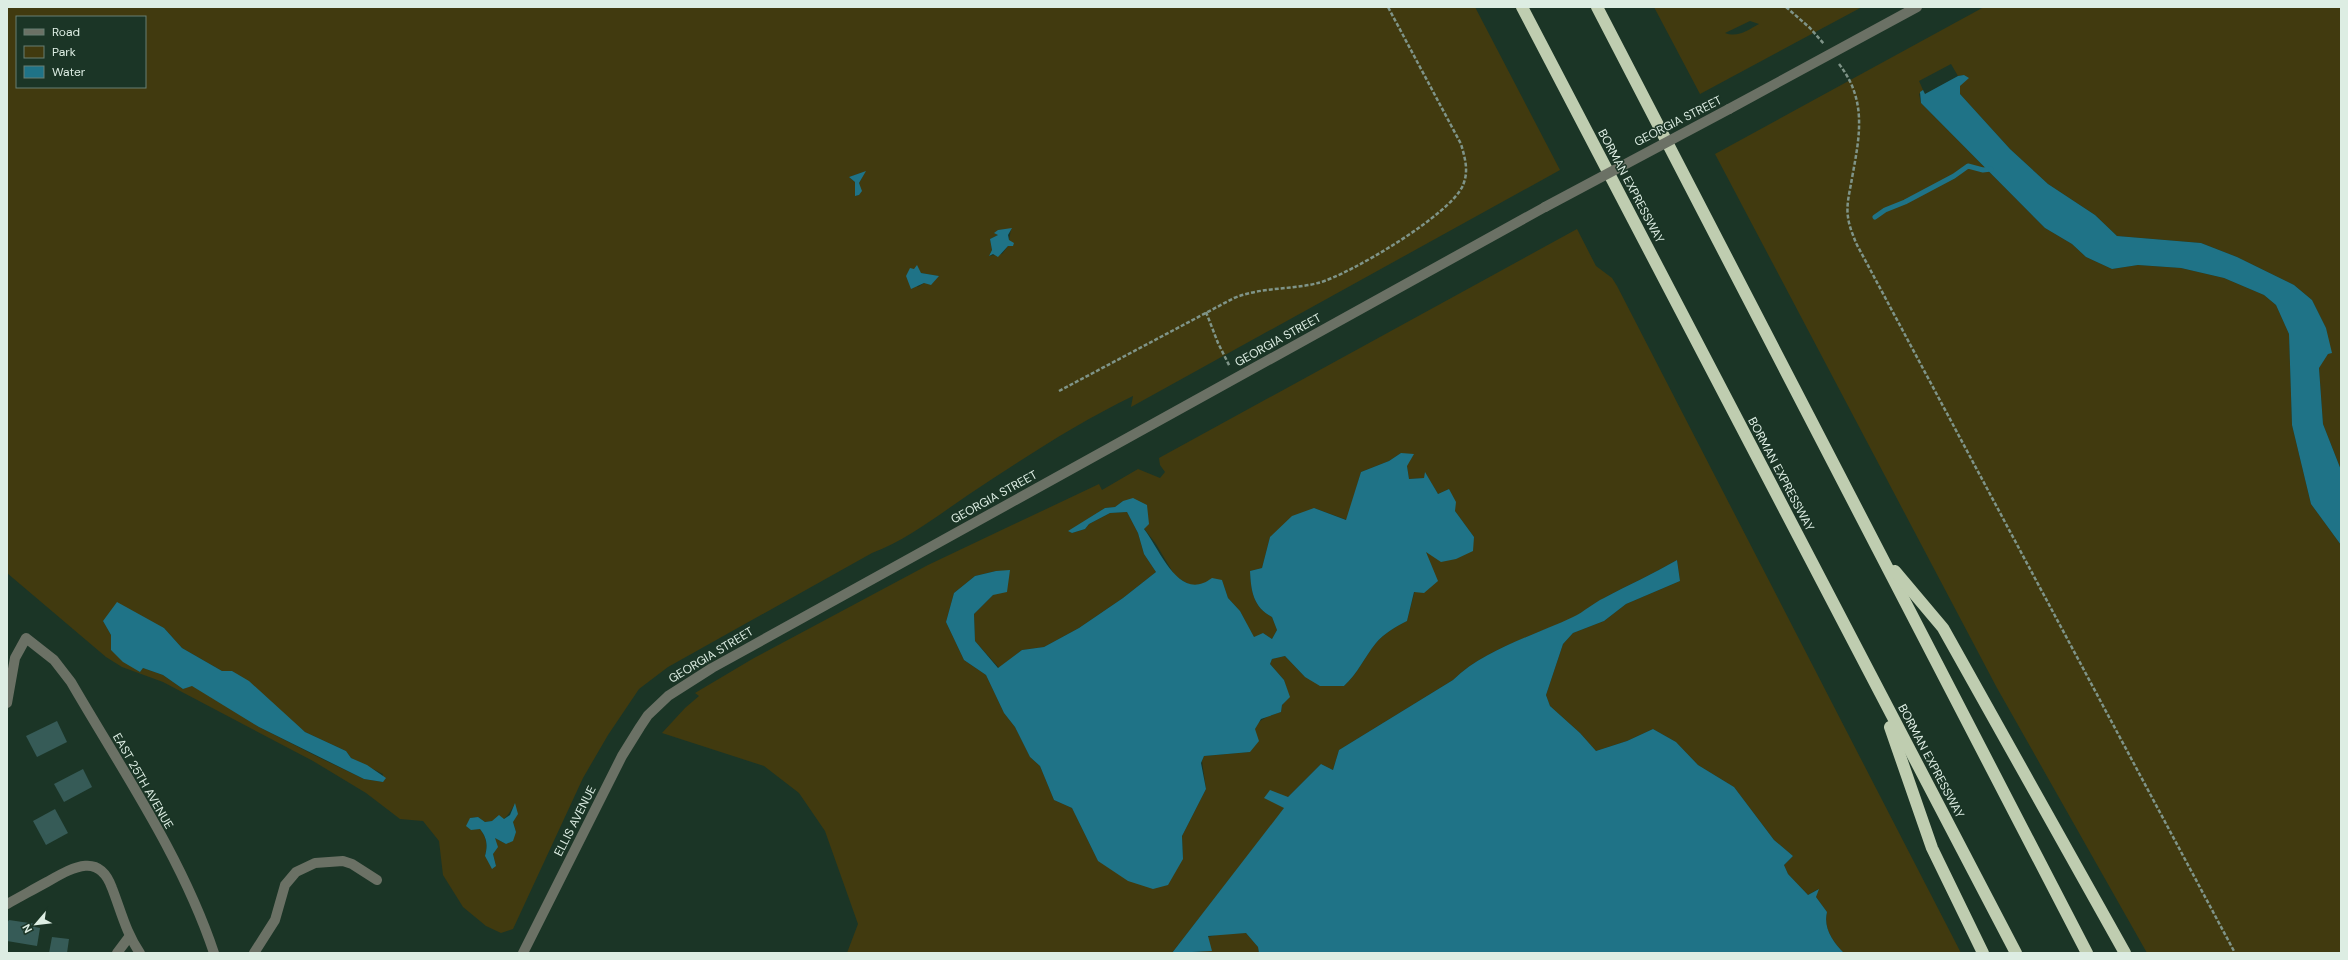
<svg xmlns="http://www.w3.org/2000/svg" width="2348" height="960" font-family="'DM Sans',sans-serif">
	<rect width="100%" height="100%" fill="#1b3526"/>
	<g fill="#413a0f" fill-rule="evenodd">
		<path d="M7,7H1475L1560,170L1131,407L1133,396C1075,424 1021,460 968,495C937,516 907,540 872,553L668,667L639,689L608,735L583,778L513,929L501,933L486,926L463,907L443,875L439,841L423,821L400,819L366,793L313,761L163,682L122,667L106,657L7,573ZM17,17H145V87H17ZM865,172L859,183V195L856,196L855,182L849,177ZM1011,229L1008,246L1002,254L989,256L992,250L990,239L998,235V230ZM914,269L921,273L938,276L932,283H924L918,287L906,276ZM113,610L164,628L182,648L222,671H232L305,732L346,751L351,758L383,774V782L364,779L318,757L259,727L192,685L183,689L163,675L143,668L140,672L111,650V635L103,621ZM515,804L513,822L516,832L506,844L495,838L493,854L496,866L485,856C490,839 482,830 470,818L478,817L485,822C507,820 504,821 515,804Z"/>
		<path d="M1654,7H1862L1700,94ZM1750,21L1759,24C1748,30 1738,38 1725,33Z"/>
		<path d="M1984,7H2341V470L2323,424L2319,367L2328,354L2326,328L2312,300L2294,285L2237,257L2201,243L2117,236L2095,215L2048,184L2010,149L1960,94L1959,86L1964,75L1958,76L1951,64L1919,81L1923,90L1919,94L1921,103L2045,228L2072,244L2086,257L2112,269L2138,265L2181,268L2224,278L2264,295L2276,305L2289,334L2292,425L2311,504L2341,545V953H2147L1997,688L1715,154Z"/>
		<path d="M1577,229L1596,266L1612,278L1617,286L1961,953H1844C1833,942 1823,928 1827,912L1816,897L1818,889L1808,895L1788,874L1784,865L1793,856L1774,840L1734,787L1698,765L1676,742L1653,729L1627,741L1596,751L1580,733L1550,706L1546,695L1563,644L1573,633L1604,621L1626,604L1680,581L1677,560C1653,574 1628,585 1604,598C1593,604 1584,612 1573,618C1533,636 1485,649 1453,680L1339,750L1333,770L1321,764L1288,797L1285,808L1172,953H847L858,924L825,831L799,793L764,766L662,733L685,708L699,696L695,693L754,658L928,565L1099,484L1102,490L1138,469L1160,478L1165,472L1160,465L1159,458ZM1401,453L1407,466L1409,479L1424,478L1425,473L1438,494L1449,489L1455,511L1474,537L1425,551L1407,621C1397,626 1383,634 1376,643C1364,658 1358,673 1344,686L1305,677L1285,656L1272,659L1270,664L1284,680L1289,697L1282,705L1281,712C1253,721 1255,724 1250,752L1204,756L1202,761L1206,789L1182,836L1183,859L1098,861L1072,808L1054,800L1040,766L1030,757L1015,727L1004,713L986,675L964,660L946,622L954,593L975,576L996,571L993,595L974,614L975,641L999,668L1022,650L1044,647L1079,628L1123,598L1156,572L1144,554L1138,533L1127,512L1110,513L1089,524L1085,529L1072,533L1069,531L1105,508L1115,507L1123,501L1156,544L1175,576L1190,585H1202L1222,580L1228,598L1240,611L1254,638L1263,633L1272,639L1277,630L1272,617C1253,607 1251,591 1250,571L1262,568L1270,537L1314,508L1347,520L1361,472L1389,461Z"/>
		<path d="M1246,933L1258,947L1259,953H1199L1208,937L1220,934Z"/>
	</g>
	<g fill="#1f7387">
		<path d="M1964,75L1969,78L1960,86V94L2010,149L2048,184L2095,215L2117,236L2201,243L2237,257L2294,285L2312,300L2326,328L2332,353L2328,354L2319,368L2323,424L2341,470V545L2311,504L2292,425L2289,334L2276,305L2264,295L2224,278L2181,268L2138,265L2112,269L2086,257L2072,244L2045,228L1921,103L1920,92L1923,90L1925,94L1958,76Z"/>
		<path d="M866,171L859,183L862,191L859,195L855,196V182L849,177Z"/>
		<path d="M1012,228L1008,235L1009,240L1014,243L1013,246H1008L998,257L993,254L989,256L992,250L990,239L998,235L994,233L998,230Z"/>
		<path d="M917,265L921,273L939,276L931,285L924,283L911,289L906,276L910,268L914,269Z"/>
		<path d="M1401,453L1414,454L1407,466L1409,479L1424,478L1425,472L1438,494L1449,489L1456,502L1455,511L1474,537L1473,551L1456,559L1441,562L1426,552L1438,581L1424,593L1414,592L1407,621C1397,626 1383,634 1376,643C1364,658 1358,673 1344,686H1320L1305,677L1285,656L1272,659L1270,664L1284,680L1290,697L1282,705L1281,712L1261,719L1255,729L1259,741L1250,752L1204,756L1201,763L1206,789L1182,836L1183,859L1168,885L1153,889L1128,881L1098,861L1072,808L1054,800L1040,766L1030,757L1015,727L1004,713L986,675L964,660L946,622L954,593L975,576L996,571L1010,570L1007,592L993,595L974,614L975,641L998,668L1022,650L1044,647L1079,628L1123,598L1156,572L1144,554L1138,533L1127,512L1110,513L1089,524L1085,529L1072,533L1068,531L1105,508L1115,507L1123,501L1133,498L1147,505L1149,524L1144,529C1161,551 1179,603 1212,578L1222,580L1228,598L1240,611L1254,637L1263,633L1272,639L1277,630L1272,617C1253,607 1251,591 1250,571L1262,568L1270,537L1292,516L1314,508L1346,520L1361,472L1389,461Z"/>
		<path d="M1677,560L1680,581L1626,604L1604,621L1573,633L1563,644L1546,695L1550,706L1580,733L1596,751L1627,741L1653,729L1676,742L1698,765L1734,787L1774,840L1793,856L1784,865L1788,874L1808,895L1819,889L1816,897L1827,912C1823,928 1833,942 1844,953H1259L1258,947L1246,933L1208,936L1212,951L1172,953L1284,808L1264,798L1270,790L1288,797L1321,764L1333,770L1339,750L1453,680C1485,649 1533,636 1573,617C1584,612 1593,603 1604,598C1628,585 1653,574 1677,560Z"/>
		<path d="M117,602L164,628L182,648L222,671H232L249,681L305,732L346,751L351,758L367,765L386,778L383,782L364,779L259,727L192,686L183,689L163,675L143,668L140,672L123,662L111,650V635L103,621Z"/>
		<path d="M515,803L518,814L513,822L516,832L513,841L506,844L495,838L498,847L493,854L496,866L492,869L485,856C488,845 487,838 480,829L471,830L466,826L470,818L478,817L485,822L492,821L499,815L504,819L510,815Z"/>
	</g>
	<g fill="none" stroke-linecap="round" stroke-linejoin="round">
		<path stroke="#1f7387" stroke-width="5" d="M1875,217L1885,210L1905,202L1954,176L1968,166L1983,170L1991,169"/>
	</g>
	<g fill="#365b57">
		<path d="M57,721L67,742L37,757L26,736Z"/>
		<path d="M83,769L92,787L64,802L54,784Z"/>
		<path d="M55,809L68,833L46,845L33,821Z"/>
		<path d="M9,920L36,924L35,927L40,928L37,946L7,941V923Z"/>
		<path d="M52,937L69,939L67,953H49Z"/>
	</g>
	<g fill="none" stroke-linecap="round" stroke-linejoin="round">
		<g stroke="#7f9488" stroke-width="2.5" stroke-dasharray="4 2" stroke-linecap="butt">
			<path d="M1786,7L1810,28L1824,44"/>
			<path d="M1839,64C1867,100 1860,135 1852,178C1850,191 1846,204 1848,217C1849,226 1853,235 1856,243L2235,953"/>
			<path d="M1206,312L1218,343L1230,367"/>
			<path d="M1059,391L1234,298C1261,287 1290,290 1318,283C1349,275 1452,214 1463,185C1469,171 1465,158 1461,144L1388,7"/>
		</g>
		<g stroke="#6b7165" stroke-width="10">
			<path d="M1729,109L1917,7"/>
			<path d="M7,703L15,658L26,638L54,660L71,682C122,770 182,857 214,953"/>
			<path d="M7,904C20,897 34,889 47,882C72,868 99,851 112,888C121,911 126,933 140,953"/>
			<path d="M117,953L129,937"/>
			<path d="M254,953L275,920L285,885L296,872L315,863L343,861L352,864L377,880"/>
			<path d="M523,953L622,756L640,727L648,715L668,696L712,668L1545,207"/>
		</g>
		<g stroke="#bfcdb0" stroke-width="12">
			<path d="M1522,7L2016,953"/>
			<path d="M1597,7L2087,953"/>
			<path d="M1895,571L1943,628L2125,953"/>
			<path d="M1890,727L1932,848L1983,953"/>
		</g>
		<path stroke="#6b7165" stroke-width="10" d="M1545,207L1729,109"/>
	</g>
	<g text-anchor="middle" stroke-width="3" stroke-linejoin="round" paint-order="stroke">
		<g font-size="12" fill="#ddede3" stroke="#1b3526">
			<text transform="translate(1678 121) rotate(-27)" y="4">GEORGIA STREET</text>
			<text transform="translate(1631 186) rotate(62)" y="4">BORMAN EXPRESSWAY</text>
			<text transform="translate(1278 340) rotate(-29)" y="4">GEORGIA STREET</text>
			<text transform="translate(1781 474) rotate(62)" y="4">BORMAN EXPRESSWAY</text>
			<text transform="translate(994 497) rotate(-29)" y="4">GEORGIA STREET</text>
			<text transform="translate(711 655) rotate(-31)" y="4">GEORGIA STREET</text>
			<text transform="translate(1931 761) rotate(62)" y="4">BORMAN EXPRESSWAY</text>
			<text transform="translate(143 781) rotate(60)" y="4">EAST 25TH AVENUE</text>
			<text transform="translate(575 821) rotate(-63)" y="4">ELLIS AVENUE</text>
		</g>
	</g>
	<rect width="2348" height="960" fill="none" stroke="#ddede3" stroke-width="16"/>
	<rect x="16" y="16" width="130" height="72" fill="#1b3526" stroke="#697f72"/>
	<rect x="24" y="29" width="20" height="6" fill="#6b7165" stroke="#697f72"/>
	<text x="52" y="36" font-size="12" fill="#ddede3">Road</text>
	<rect x="24" y="46" width="20" height="12" fill="#413a0f" stroke="#697f72"/>
	<text x="52" y="56" font-size="12" fill="#ddede3">Park</text>
	<rect x="24" y="66" width="20" height="12" fill="#1f7387" stroke="#697f72"/>
	<text x="52" y="76" font-size="12" fill="#ddede3">Water</text>
	<g transform="translate(36 924) rotate(242)" stroke="#1b3526" stroke-width="3" paint-order="stroke">
	<path d="M0-3L7 15L0 10L-7 15Z" fill="#ddede3"/>
	<text y="-6" font-size="11" font-weight="bold" text-anchor="middle" fill="#ddede3">N</text>
	</g>
</svg>
